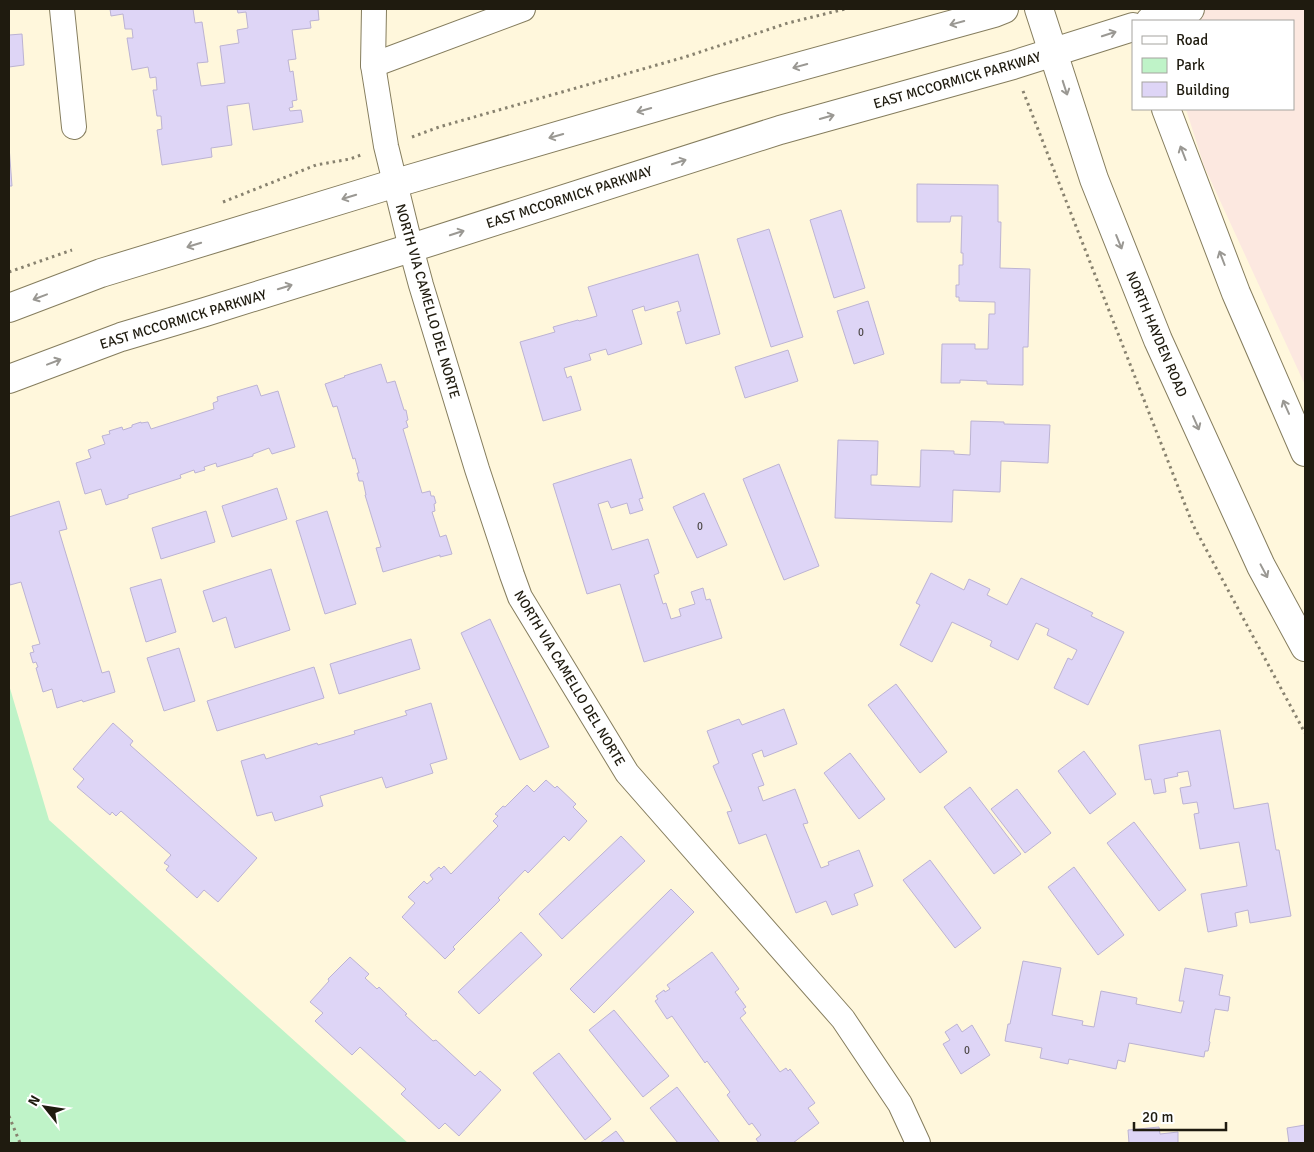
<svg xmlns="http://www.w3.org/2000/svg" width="1314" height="1152" font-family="Signika,sans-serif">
	<rect width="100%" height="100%" fill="#fff7dc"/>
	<path fill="#fce8e0" d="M1155,9H1305V385L1204,166L1186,109H1293V21H1159Z"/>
	<path fill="#bff3c8" d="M9,685L49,820L408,1143H9Z"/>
	<g fill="#ded5f6" stroke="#bcb3d3">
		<path d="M110,9H193L195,23L202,22L208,62L197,63L201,86L225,83L220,46L239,43L237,30L248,28L246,12L238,13L237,9H318L319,20L310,21L311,28L292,30L296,59L288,60L290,72L293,71L297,100L292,101L293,107L289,108L290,111L301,110L303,122L253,130L249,103L227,106L232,145L211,148L212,157L162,165L157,130L162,129L161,116H157L153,90H157L156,77L150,78L148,67L132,70L127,38H133L132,29H125L123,14L111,16Z"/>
		<path d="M22,34L24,65L9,67V35Z"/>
		<path d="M9,146L12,186H9Z"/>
		<path d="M917,184L998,185V222H1001L1000,268L1030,269L1028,347H1023V385L987,384V381L960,380V383H941L942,344H975V349H988L989,314H995V302L959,301V297H956V285H959V265H963V253H961L962,216H951L950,222H917Z"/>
		<path d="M841,210L865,288L834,298L810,220Z"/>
		<path d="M769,229L803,337L771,347L737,239Z"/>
		<path d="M698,254L720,334L686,344L677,312L681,311L678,301L645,311L644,306L632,310L642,344L608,355L606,349L589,354L591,360L564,368L567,378L571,376L581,410L543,421L520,342L555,332L553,327L578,320L579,321L597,316L588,287Z"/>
		<path d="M868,301L884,354L854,364L837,311Z"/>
		<path d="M788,350L798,381L745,398L735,367Z"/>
		<path d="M381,364L387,383L395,381L404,410H406L408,420L406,421L408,427L403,429L422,493L430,491L431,496H434L436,503L434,504L435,511L432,512L440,537L446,535L452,554L440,557V555L383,572L376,548L381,547L365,495H366L363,481H359L357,473H359L355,458L353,459L337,406L333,407L325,384L345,377L344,376Z"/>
		<path d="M257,385L261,396L278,391L295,447L272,454L269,448L253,454V456L217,467L216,463L204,467L205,470L195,473L194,470L180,475L181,478L128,495V498L106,505L101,489L85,494L76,463L91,458L88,450L105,444L102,436L110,434L109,431L122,427L123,430L132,427V425L141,422V423L148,422L151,429L214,409L213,403L218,401L217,397Z"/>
		<path d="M971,421L1004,422V424L1050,425L1048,463L1001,461L1000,492L953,490L952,522L835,518L838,440L878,441L877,475H871V485L920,487L921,450L954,451V454L970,455Z"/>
		<path d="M631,459L643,498L639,499L643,510L630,514L627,503L611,508L608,501L598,504L612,550L648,539L659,573L654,575L663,604L666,603L671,619L681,616L679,609L695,604L691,592L703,588L706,600L710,599L722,638L644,662L620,584L587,594L553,484Z"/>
		<path d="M779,464L819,566L784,580L743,479Z"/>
		<path d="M277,488L287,519L232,537L222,506Z"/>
		<path d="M704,493L727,545L697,558L673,507Z"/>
		<path d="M59,501L67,529L59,531L102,673L109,671L115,692L83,702L82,700L57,708L52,689L43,692L36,668L38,667L36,662L33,663L30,653L34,652L32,646L40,644L21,582L10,585L9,580V517Z"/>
		<path d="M206,511L215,542L161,559L152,528Z"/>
		<path d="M327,511L356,604L325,614L296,521Z"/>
		<path d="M271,569L290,630L235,648L226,617L213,622L203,591Z"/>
		<path d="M931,573L964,590L969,579L990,589L987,595L1007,605L1021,578L1093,613L1091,616L1124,632L1088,705L1054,688L1068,658L1072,660L1077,650L1047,635L1049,629L1036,623L1018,660L990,646L992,641L952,622L932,662L900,645L920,605L916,603Z"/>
		<path d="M161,579L176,632L146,642L130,588Z"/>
		<path d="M490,619L549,747L520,760L461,633Z"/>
		<path d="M411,639L420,669L339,694L330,664Z"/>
		<path d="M179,648L195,701L164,711L147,658Z"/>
		<path d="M314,667L324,698L217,731L207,701Z"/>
		<path d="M896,684L947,752L920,773L868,705Z"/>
		<path d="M431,703L447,759L430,764L433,773L386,788L382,777L320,796L323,806L275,821L272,812L257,816L241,761L264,754L266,759L317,743L318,745L355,734L354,731L407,715L405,711Z"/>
		<path d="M784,709L797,744L764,757L762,750L752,754L764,785L758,787L763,801L795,789L808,823L803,824L821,868L829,865L828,862L859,850L873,886L854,894L858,905L832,915L826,901L796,913L766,834L739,844L727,812L732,811L713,766L719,763L707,731L739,719L742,725Z"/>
		<path d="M113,723L133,741L130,745L257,858L218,902L204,890L197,898L166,870L169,866L164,863L171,855L121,811L116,816L112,812L110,815L77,787L84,779L73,769Z"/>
		<path d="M1220,730L1234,809L1268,803L1276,850H1279L1291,916L1250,923L1248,910L1235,913L1237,926L1208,932L1201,894L1247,886L1239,842L1200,849L1194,814L1199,813L1197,802L1183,804L1180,788L1191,786L1188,771L1177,773L1178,776L1164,779L1166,792L1154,794L1151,779L1145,780L1139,745Z"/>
		<path d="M1084,751L1116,794L1090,814L1058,771Z"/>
		<path d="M850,753L885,799L859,819L824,773Z"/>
		<path d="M546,780L555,788L557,786L576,804L573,807L587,821L569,841L564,836L528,873L525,870L498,898L500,900L453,947L455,949L445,959L402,917L415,903L408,897L424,881L427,884L433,879L430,875L439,867L441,869L444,866L451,874L498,826L493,821L498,816L495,814L503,806L505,807L527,785L534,792Z"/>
		<path d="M970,787L1021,854L994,874L944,807Z"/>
		<path d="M1017,789L1051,833L1025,853L991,809Z"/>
		<path d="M1134,822L1186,890L1159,911L1107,843Z"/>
		<path d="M621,836L645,861L562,939L539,914Z"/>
		<path d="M930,860L981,928L955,948L903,880Z"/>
		<path d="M1074,867L1124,935L1098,955L1048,887Z"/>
		<path d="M671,889L694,912L594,1013L570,989Z"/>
		<path d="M521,932L542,955L479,1014L458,992Z"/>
		<path d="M712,952L739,989L735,992L746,1007L743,1009L746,1013L740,1018L780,1072L786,1068L788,1071L790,1069L815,1103L808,1108L819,1123L793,1143H759L756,1139L761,1135L752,1123L749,1125L727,1095L730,1092L707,1061L705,1063L672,1016L667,1019L655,1001L658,999L656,996L664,990L665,992L670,989L667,985Z"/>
		<path d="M350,957L369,974L365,978L377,989L379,987L407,1014L405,1015L433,1041L436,1040L475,1076L480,1071L501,1090L459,1136L445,1123L439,1129L401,1094L406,1089L360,1047L352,1055L315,1021L323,1013L310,1002L329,981L328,979Z"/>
		<path d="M1023,961L1061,968L1052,1015L1083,1021L1082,1025L1094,1027L1101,991L1137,998L1136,1004L1181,1013L1184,1001H1179L1185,968L1223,975L1219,995L1230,997L1228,1011L1215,1009L1209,1041L1210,1042L1208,1051H1205L1204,1057L1129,1043L1125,1062L1118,1060L1116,1069L1069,1059L1068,1064L1040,1058L1042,1048L1005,1041L1008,1024H1010Z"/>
		<path d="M614,1010L669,1076L643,1097L589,1030Z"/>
		<path d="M957,1024L962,1032L972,1025L990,1055L961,1074L943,1044L950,1040L945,1032Z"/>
		<path d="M559,1053L611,1119L585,1140L533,1073Z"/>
		<path d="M677,1087L720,1143H678L650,1108Z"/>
		<path d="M1305,1125V1143H1289L1287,1128Z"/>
		<path d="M1159,1127L1160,1134L1178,1132V1143H1129L1128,1130Z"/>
		<path d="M616,1131L625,1143H600Z"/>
	</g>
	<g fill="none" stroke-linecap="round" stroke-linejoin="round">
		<defs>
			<g id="street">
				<path d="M62,9L74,127"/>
				<path d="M374,9L373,65L386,146L411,248L421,285L477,469L512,575L520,597L627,773L843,1019L900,1104L918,1143"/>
				<path d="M373,65L523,9"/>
			</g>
			<g id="secondary">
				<path d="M1039,9L1094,179L1158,340L1261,566L1305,647"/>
				<path d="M1150,21L1190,9"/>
				<path d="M1166,109L1236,293L1305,452"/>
				<path d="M9,308L101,273L396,183L718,89L994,13L1004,9"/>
				<path d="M9,379L121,337L205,312L411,248L780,130L1013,65L1133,27"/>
			</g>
		</defs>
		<use href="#street" stroke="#857d5e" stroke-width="26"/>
		<use href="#secondary" stroke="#857d5e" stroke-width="30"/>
		<g stroke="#88826f" stroke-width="3" stroke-dasharray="2.5 4" stroke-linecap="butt">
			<path d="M1023,91L1193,525L1305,733"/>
			<path d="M412,137L439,127L685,57L788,23L845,9"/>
			<path d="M223,202L316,165L350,159L361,155"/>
			<path d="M9,272L72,250"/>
			<path d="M9,1116L20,1143"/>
		</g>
		<use href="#street" stroke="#fff" stroke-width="24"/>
		<use href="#secondary" stroke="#fff" stroke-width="28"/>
	</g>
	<defs><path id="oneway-shaft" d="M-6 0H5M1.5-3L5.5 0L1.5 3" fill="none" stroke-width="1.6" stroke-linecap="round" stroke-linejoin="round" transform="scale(1.25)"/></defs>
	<g stroke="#9a9893">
		<use href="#oneway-shaft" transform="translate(957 23) rotate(165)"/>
		<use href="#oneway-shaft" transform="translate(1109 34) rotate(-18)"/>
		<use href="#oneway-shaft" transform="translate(800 66) rotate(165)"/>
		<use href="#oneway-shaft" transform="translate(1065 88) rotate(72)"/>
		<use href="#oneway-shaft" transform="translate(644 110) rotate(164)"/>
		<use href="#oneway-shaft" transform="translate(827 117) rotate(-16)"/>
		<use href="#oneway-shaft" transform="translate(556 136) rotate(164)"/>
		<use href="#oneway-shaft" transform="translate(1183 153) rotate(-111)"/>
		<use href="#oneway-shaft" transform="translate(679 162) rotate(-18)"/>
		<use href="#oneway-shaft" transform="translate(349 197) rotate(163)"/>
		<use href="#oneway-shaft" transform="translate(457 233) rotate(-18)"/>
		<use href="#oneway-shaft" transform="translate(1119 242) rotate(68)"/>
		<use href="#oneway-shaft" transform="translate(194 245) rotate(163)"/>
		<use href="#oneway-shaft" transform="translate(1222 258) rotate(-111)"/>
		<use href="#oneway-shaft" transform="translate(285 287) rotate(-17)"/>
		<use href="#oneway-shaft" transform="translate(40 297) rotate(159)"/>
		<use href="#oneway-shaft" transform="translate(54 362) rotate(-21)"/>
		<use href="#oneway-shaft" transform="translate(1286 407) rotate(-114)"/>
		<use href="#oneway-shaft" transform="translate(1196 423) rotate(66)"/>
		<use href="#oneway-shaft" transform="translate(1264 571) rotate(62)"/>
	</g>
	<g text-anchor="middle" stroke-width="4" stroke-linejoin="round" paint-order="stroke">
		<g font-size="11" fill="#4f4a49">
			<text x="861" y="336">0</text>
			<text x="700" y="530">0</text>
			<text x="967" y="1054">0</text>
		</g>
		<g font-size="14" fill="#1f1b0f" stroke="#fff">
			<text transform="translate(957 80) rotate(-16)" y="5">EAST MCCORMICK PARKWAY</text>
			<text transform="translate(569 197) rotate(-18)" y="5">EAST MCCORMICK PARKWAY</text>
			<text transform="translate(428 301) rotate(74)" y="5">NORTH VIA CAMELLO DEL NORTE</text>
			<text transform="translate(183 319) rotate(-17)" y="5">EAST MCCORMICK PARKWAY</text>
			<text transform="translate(1157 334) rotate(67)" y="5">NORTH HAYDEN ROAD</text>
			<text transform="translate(570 678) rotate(59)" y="5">NORTH VIA CAMELLO DEL NORTE</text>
		</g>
	</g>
	<rect width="1314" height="1152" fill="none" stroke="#1f1b0f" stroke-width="20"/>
	<rect x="1132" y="20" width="162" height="90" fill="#ffffff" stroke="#a5a49f"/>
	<rect x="1142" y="36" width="25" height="8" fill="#ffffff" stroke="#a5a49f"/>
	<text x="1176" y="45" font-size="15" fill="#1f1b0f">Road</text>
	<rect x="1142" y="58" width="25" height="15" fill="#bff3c8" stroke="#a5a49f"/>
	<text x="1176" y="70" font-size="15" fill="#1f1b0f">Park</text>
	<rect x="1142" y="82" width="25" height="15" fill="#ded5f6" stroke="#a5a49f"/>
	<text x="1176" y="95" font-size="15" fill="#1f1b0f">Building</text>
	<g transform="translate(45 1107) rotate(300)" stroke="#ffffff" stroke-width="4" paint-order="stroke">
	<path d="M0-4L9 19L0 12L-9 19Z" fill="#1f1b0f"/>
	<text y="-8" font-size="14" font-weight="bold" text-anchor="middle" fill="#1f1b0f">N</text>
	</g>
	<path d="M1134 1122v8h92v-8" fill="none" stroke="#1f1b0f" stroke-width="2.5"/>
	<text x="1142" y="1122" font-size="15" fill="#1f1b0f" stroke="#ffffff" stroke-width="4" paint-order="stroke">20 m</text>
</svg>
